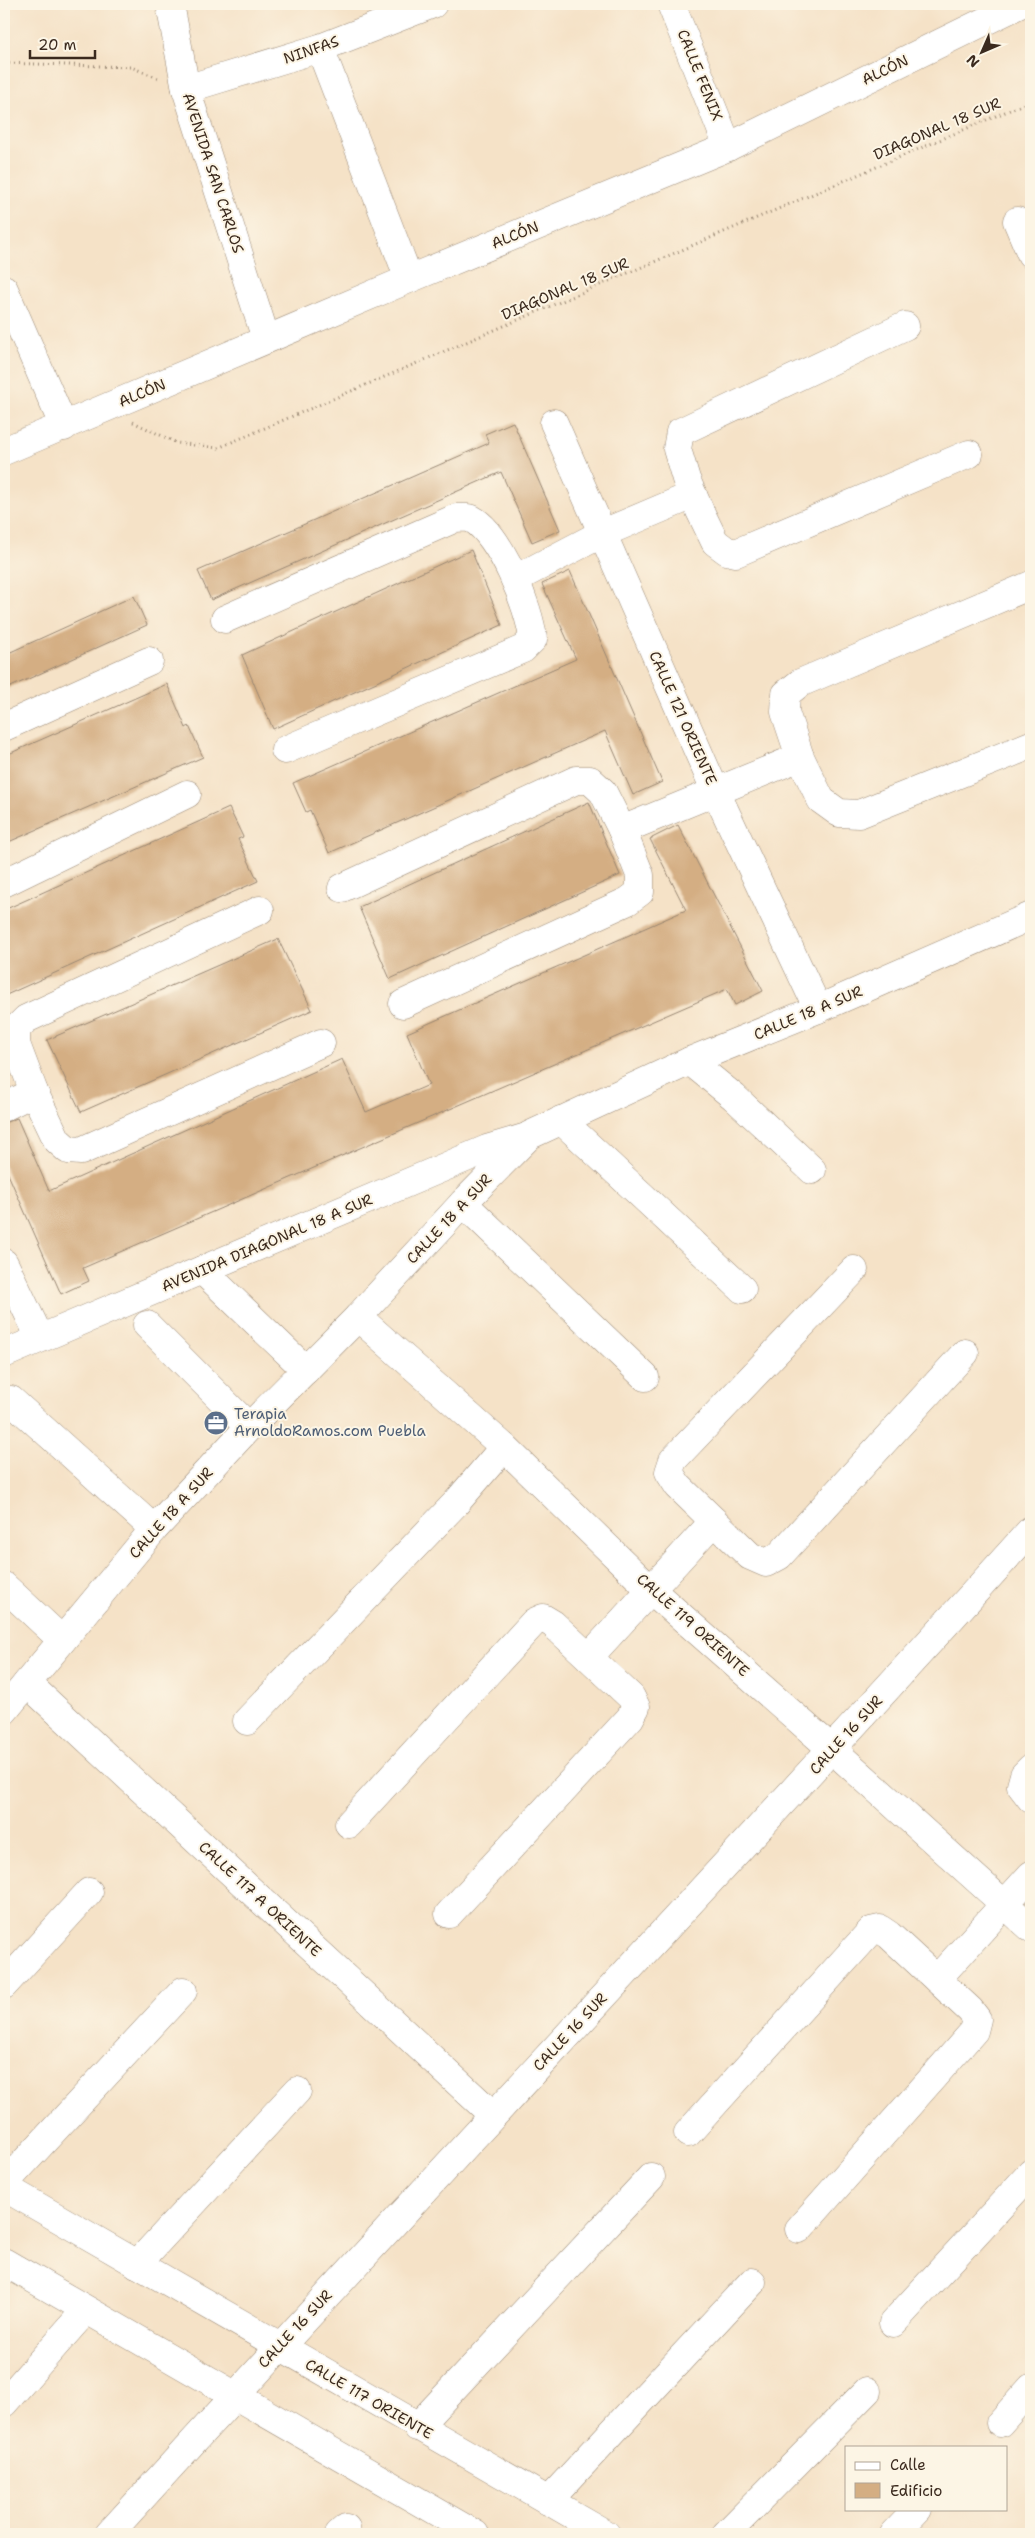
<svg xmlns="http://www.w3.org/2000/svg" width="1035" height="2538" font-family="'Shantell Sans',sans-serif">
	<rect width="100%" height="100%" fill="#fcf5e5"/>
	<filter id="ink" filterUnits="userSpaceOnUse"><feTurbulence type="fractalNoise" baseFrequency=".02" numOctaves="2"/><feDisplacementMap in="SourceGraphic" scale="10" xChannelSelector="R" yChannelSelector="G"/><feConvolveMatrix kernelMatrix="1 2 1 2 8 2 1 2 1" color-interpolation-filters="sRGB"/></filter>
	<filter id="wash" filterUnits="userSpaceOnUse"><feTurbulence type="fractalNoise" baseFrequency=".0096" numOctaves="4" result="noise"/><feDisplacementMap in="SourceGraphic" scale="20" xChannelSelector="R" yChannelSelector="G"/><feGaussianBlur stdDeviation="1.12" result="paint"/><feColorMatrix in="noise" values="0 0 0 0 0 0 0 0 0 0 0 0 0 0 0 0 0 1.4 0 .05"/><feComposite in="paint" operator="in"/></filter>
	<g filter="url(#wash)">
		<rect width="100%" height="100%" fill="#f5e2c7"/>
		<g id="blocks">
			<g fill="#d4ae83">
				<path d="M513,422L560,530L532,542L501,472L211,600L198,571L489,443L485,434Z"/>
				<path d="M471,550L502,625L273,729L242,655Z"/>
				<path d="M570,571L662,782L633,795L605,731L329,853L310,810L306,812L293,783L576,659L542,584Z"/>
				<path d="M134,596L147,625L4,690V655Z"/>
				<path d="M167,684L186,728L189,726L203,757L4,844V756Z"/>
				<path d="M589,802L620,875L390,979L359,907Z"/>
				<path d="M229,808L243,837L238,839L258,881L4,996V910Z"/>
				<path d="M678,825L763,991L735,1005L727,989L83,1268L89,1281L61,1294L4,1165V1123L17,1118L49,1191L342,1059L366,1112L429,1085L407,1033L686,910L650,839Z"/>
				<path d="M278,939L312,1010L81,1112L47,1040Z"/>
			</g>
		</g>
	</g>
	<g filter="url(#ink)">
		<use href="#blocks" fill-opacity="0" stroke="#988672" stroke-width="1"/>
		<g fill="none" stroke-linecap="round" stroke-linejoin="round">
			<defs>
				<g id="minor">
					<path d="M170,4L186,89L266,339"/>
					<path d="M671,4L728,147"/>
					<path d="M320,48L409,279"/>
					<path d="M186,89L320,48L433,4"/>
					<path d="M1017,221L1031,254"/>
					<path d="M4,289L64,427"/>
					<path d="M905,326L680,432L677,449L686,479L700,511L715,542L727,551L736,553L969,454"/>
					<path d="M554,423L715,790L818,1009"/>
					<path d="M4,451L409,279L728,147L1020,4"/>
					<path d="M515,579L601,534L693,495"/>
					<path d="M1031,585L800,683L786,694L785,712L800,757L821,800L839,813L859,814L1031,745"/>
					<path d="M225,619L456,518C461,518 468,517 472,519C500,534 530,608 533,639L523,649L285,750"/>
					<path d="M4,727L149,661"/>
					<path d="M622,830L800,757"/>
					<path d="M4,883L187,794"/>
					<path d="M342,888L576,780H590L603,792L622,830L640,875V892L628,901L403,1004"/>
					<path d="M260,910L26,1019L16,1029V1044L34,1092L57,1140L68,1150L81,1151L321,1043"/>
					<path d="M690,1061L734,1097L812,1170"/>
					<path d="M4,1107L34,1092"/>
					<path d="M561,1120L742,1289"/>
					<path d="M463,1203L645,1377"/>
					<path d="M4,1263L40,1338"/>
					<path d="M202,1270L306,1370"/>
					<path d="M854,1270L673,1460L669,1472L678,1486L750,1556L766,1563L779,1556L965,1353"/>
					<path d="M358,1317L504,1447L651,1590L833,1750L1031,1928"/>
					<path d="M147,1325L249,1427"/>
					<path d="M4,1354L487,1149L527,1137"/>
					<path d="M11,1400L154,1529"/>
					<path d="M4,1586L62,1640"/>
					<path d="M589,1657L714,1521"/>
					<path d="M27,1683L493,2115"/>
					<path d="M4,1711L154,1529L249,1427L358,1317L463,1203L530,1135L690,1061L818,1009L1031,916"/>
					<path d="M247,1721L456,1503L504,1447"/>
					<path d="M1031,1768L1024,1775L1021,1786L1031,1799"/>
					<path d="M349,1824L534,1622L543,1618L553,1624L631,1697L636,1707L630,1718L449,1914"/>
					<path d="M937,1979L1031,1875"/>
					<path d="M4,1985L89,1892"/>
					<path d="M688,2133L871,1931L880,1929L889,1935L970,2010L977,2019L974,2031L799,2229"/>
					<path d="M4,2184L183,1991"/>
					<path d="M4,2187L606,2534"/>
					<path d="M4,2262L475,2534"/>
					<path d="M137,2264L297,2091"/>
					<path d="M893,2323L1031,2173"/>
					<path d="M4,2403L86,2310"/>
					<path d="M1000,2423L1031,2388"/>
					<path d="M417,2427L651,2177"/>
					<path d="M548,2501L752,2282"/>
					<path d="M109,2534C414,2198 727,1867 1031,1530"/>
					<path d="M339,2534L346,2528"/>
					<path d="M726,2534L867,2391"/>
					<path d="M894,2534L918,2509"/>
				</g>
			</defs>
			<use href="#minor" stroke="#988672" stroke-width="29"/>
			<g stroke="#988672" stroke-width="3" stroke-dasharray="1 4" stroke-linecap="butt">
				<path d="M4,63L131,67L158,78"/>
				<path d="M133,422L177,443L218,448L1031,101"/>
			</g>
			<use href="#minor" stroke="#fff" stroke-width="28"/>
		</g>
	</g>
	<defs>
		<symbol id="office-disc" viewBox="-11 -11 22 22"><circle r="9.5" fill="#5c6f8a" stroke="#fcf5e5"/><path d="M-6-3h4V-5.5h4V-3h4V5H-6ZM-1-4.5V-3h2v-1.5ZM-6 0V1H6V0Z" fill="#fff"/></symbol>
	</defs>
	<g fill-rule="evenodd">
		<use href="#office-disc" x="202" y="1409" width="28" height="28"/>
	</g>
	<g text-anchor="middle" stroke-width="4" stroke-linejoin="round" paint-order="stroke">
		<g font-size="15" fill="#3b2a1e" stroke="#fcf5e5">
			<text transform="translate(311 50) rotate(-19)" y="5">NINFAS</text>
			<text transform="translate(885 70) rotate(-26)" y="5">ALCÓN</text>
			<text transform="translate(700 75) rotate(68)" y="5">CALLE FENIX</text>
			<text transform="translate(937 129) rotate(-23)" y="5">DIAGONAL 18 SUR</text>
			<text transform="translate(213 173) rotate(72)" y="5">AVENIDA SAN CARLOS</text>
			<text transform="translate(515 235) rotate(-22)" y="5">ALCÓN</text>
			<text transform="translate(565 289) rotate(-23)" y="5">DIAGONAL 18 SUR</text>
			<text transform="translate(142 393) rotate(-23)" y="5">ALCÓN</text>
			<text transform="translate(683 718) rotate(66)" y="5">CALLE 121 ORIENTE</text>
			<text transform="translate(808 1013) rotate(-23)" y="5">CALLE 18 A SUR</text>
			<text transform="translate(449 1219) rotate(-47)" y="5">CALLE 18 A SUR</text>
			<text transform="translate(267 1243) rotate(-23)" y="5">AVENIDA DIAGONAL 18 A SUR</text>
			<text transform="translate(171 1513) rotate(-48)" y="5">CALLE 18 A SUR</text>
			<text transform="translate(693 1625) rotate(42)" y="5">CALLE 119 ORIENTE</text>
			<text transform="translate(846 1735) rotate(-48)" y="5">CALLE 16 SUR</text>
			<text transform="translate(260 1899) rotate(43)" y="5">CALLE 117 A ORIENTE</text>
			<text transform="translate(570 2032) rotate(-47)" y="5">CALLE 16 SUR</text>
			<text transform="translate(295 2329) rotate(-47)" y="5">CALLE 16 SUR</text>
			<text transform="translate(369 2399) rotate(30)" y="5">CALLE 117 ORIENTE</text>
		</g>
		<g font-size="15" fill="#4e5e75" stroke="#fcf5e5" text-anchor="start">
			<text x="234" y="1419">Terapia<tspan x="234" dy="17">ArnoldoRamos.com Puebla</tspan></text>
		</g>
	</g>
	<rect width="1035" height="2538" fill="none" stroke="#fcf5e5" stroke-width="20"/>
	<rect x="845" y="2446" width="162" height="65" fill="#fcf5e5" stroke="#afa495"/>
	<rect x="855" y="2462" width="25" height="8" fill="#ffffff" stroke="#afa495"/>
	<text x="890" y="2470" font-size="15" fill="#3b2a1e">Calle</text>
	<rect x="855" y="2483" width="25" height="15" fill="#d4ae83" stroke="#afa495"/>
	<text x="890" y="2496" font-size="15" fill="#3b2a1e">Edificio</text>
	<g transform="translate(982 52) rotate(225)" stroke="#fcf5e5" stroke-width="4" paint-order="stroke">
	<path d="M0-4L9 19L0 12L-9 19Z" fill="#3b2a1e"/>
	<text y="-8" font-size="14" font-weight="bold" text-anchor="middle" fill="#3b2a1e">N</text>
	</g>
	<path d="M30 50v8h65v-8" fill="none" stroke="#3b2a1e" stroke-width="2.5"/>
	<text x="38" y="50" font-size="15" fill="#3b2a1e" stroke="#fcf5e5" stroke-width="4" paint-order="stroke">20 m</text>
</svg>
